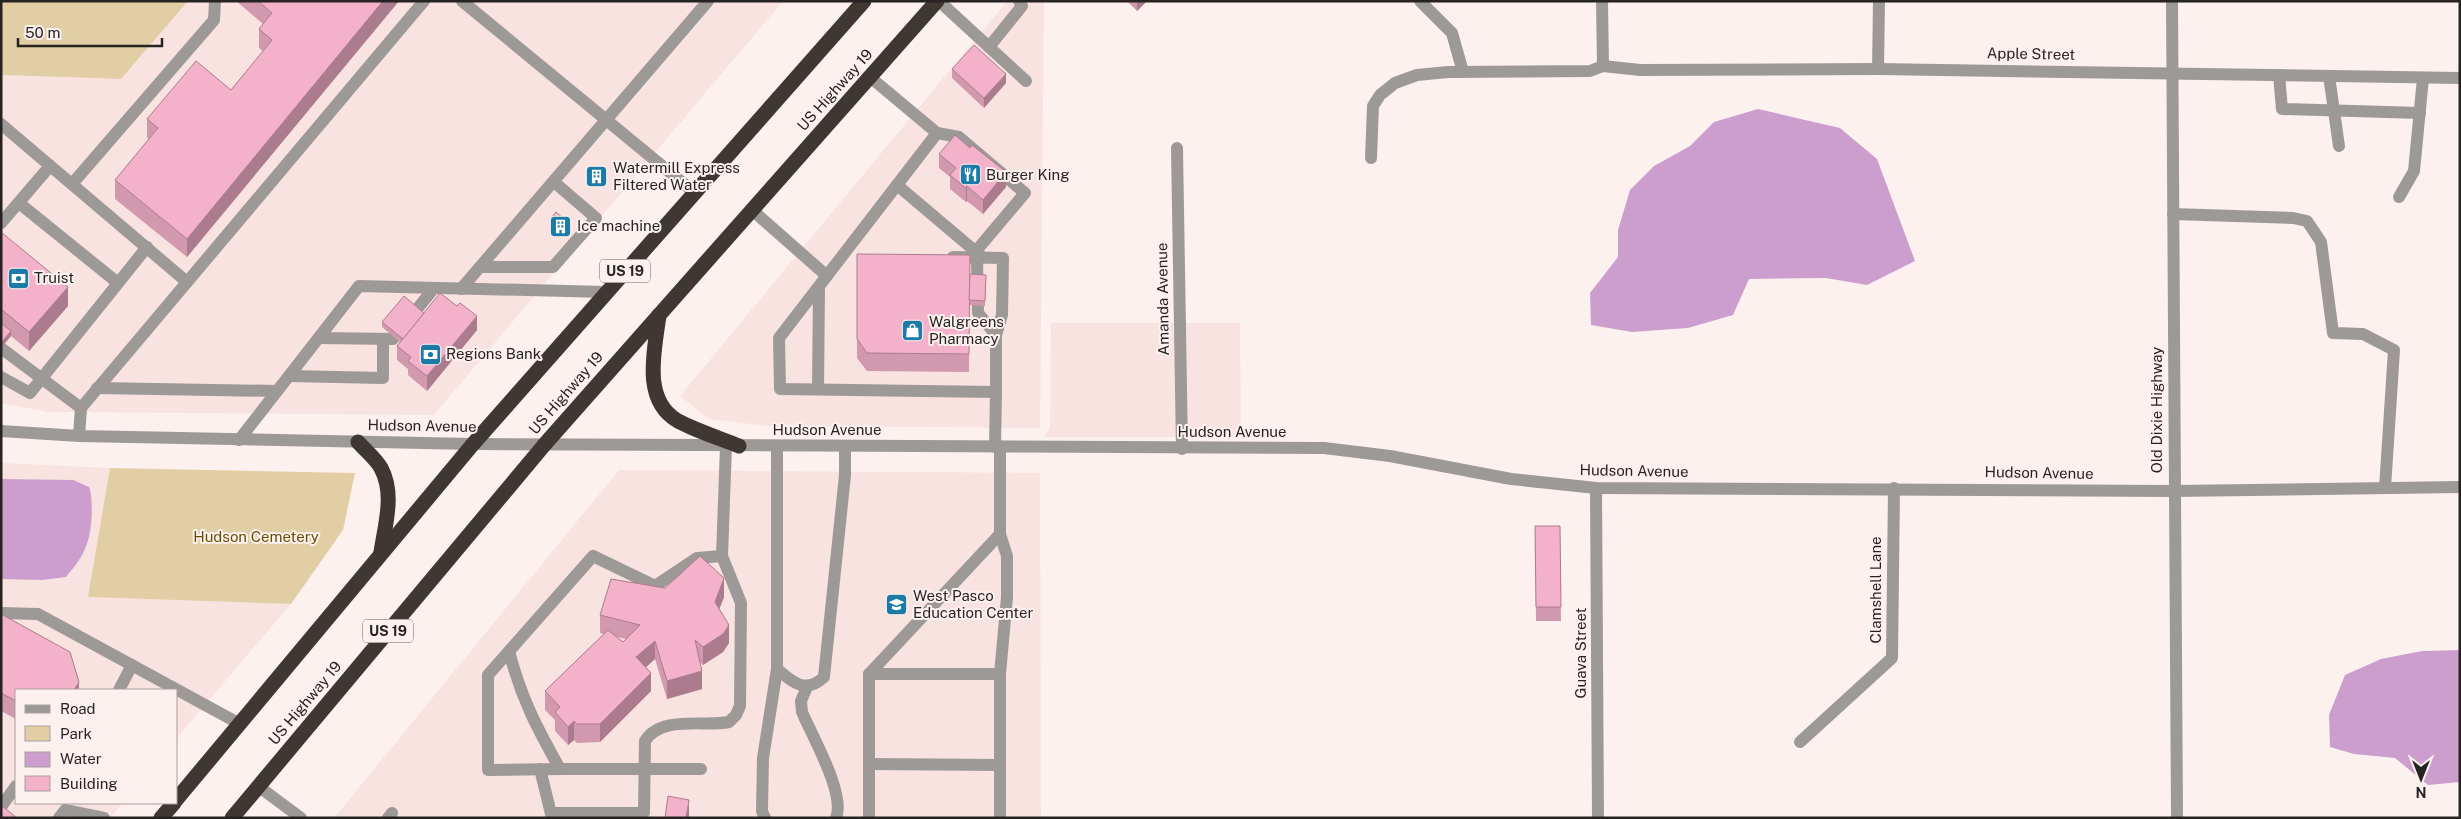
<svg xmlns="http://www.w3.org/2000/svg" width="2461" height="819" font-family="'Public Sans',sans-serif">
	<rect width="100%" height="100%" fill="#fdf1f0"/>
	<g fill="#f8e3e1">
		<path d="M188,1H783L434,415L48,412L1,403V75L121,79Z"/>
		<path d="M1007,1H1044L1040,428L768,426L709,419L680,396Z"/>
		<path d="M1051,323H1240L1241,437H1043L1050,428Z"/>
		<path d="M1,463L110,468L89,597L291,604L176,739V690H16V803H123L110,818H1Z"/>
		<path d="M619,470L1040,473L1041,818H334Z"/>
	</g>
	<g fill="#e2cea5">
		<path d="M1,1H188L121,79L1,75Z"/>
		<path d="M110,468L355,473L343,530L291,604L88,597Z"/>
	</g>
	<g fill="#cc9ece">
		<path d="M1758,109L1840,128L1877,159L1915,261L1867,285L1826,278L1749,279L1733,315L1688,328L1632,332L1591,325L1590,293L1618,257V230L1630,190L1654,166L1690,146L1714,122Z"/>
		<path d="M1,479L73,480L89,487C94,499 92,534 86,546C82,558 74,567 66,577L42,580L1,579Z"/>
		<path d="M2460,650V782L2428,785L2395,758L2354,754L2330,747L2329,715L2345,675L2381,659L2422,651Z"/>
	</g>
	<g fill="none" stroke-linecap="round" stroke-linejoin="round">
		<g stroke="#9d9997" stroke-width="12">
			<path d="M462,1L695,193"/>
			<path d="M939,1L1026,81"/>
			<path d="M1420,1L1452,33L1463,72"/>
			<path d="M1602,1L1603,66"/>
			<path d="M2172,1L2177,818"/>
			<path d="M989,47L1022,6L1019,1"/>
			<path d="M1878,69L1879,1"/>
			<path d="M2279,75L2282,109L2420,113"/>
			<path d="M2329,76L2339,146"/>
			<path d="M870,77L937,133L779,338L780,389L996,392L995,447"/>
			<path d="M1,124L187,282"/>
			<path d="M937,133L959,137L1025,193L976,251"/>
			<path d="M1177,148L1182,449"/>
			<path d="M1371,158L1373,106L1380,95L1395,83L1417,75L1448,72L1590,71L1603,66L1640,70L1878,69L2460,78"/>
			<path d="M72,184L214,20L215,1"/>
			<path d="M897,185L981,256"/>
			<path d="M2399,197L2414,171L2423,78"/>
			<path d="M19,203L118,283"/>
			<path d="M752,210L827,276"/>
			<path d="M2173,214L2293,218L2307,221L2321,242L2333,333L2363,334L2394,350L2385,488"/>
			<path d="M1,223L50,166"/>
			<path d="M953,257L1003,258L1002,315L996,335V392"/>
			<path d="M977,257L978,313L996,335"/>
			<path d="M480,267H553L596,218L554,182"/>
			<path d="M461,289L708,1"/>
			<path d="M319,338L393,339L434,288"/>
			<path d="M1,348L81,408"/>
			<path d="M289,376L383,378V339"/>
			<path d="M1,377L30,393L147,247"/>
			<path d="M97,388L277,391"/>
			<path d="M818,389L819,287"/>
			<path d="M1,431L79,436L473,444L1324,448L1390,456L1511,479L1596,488L2174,491L2460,487"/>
			<path d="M79,436L81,408L424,1"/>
			<path d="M239,440L359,286L606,292"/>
			<path d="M1000,447V534L1007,556V597L1000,674V818"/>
			<path d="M1596,488L1598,818"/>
			<path d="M1,613L38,614L240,724"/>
			<path d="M509,651C521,698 537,728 560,769H701"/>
			<path d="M777,669C793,683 806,694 824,677L845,475V446"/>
			<path d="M869,674H1000"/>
			<path d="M807,687L801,701L802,712C812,736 846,794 836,818"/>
			<path d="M119,690L132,665"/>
			<path d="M1800,742L1892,658L1894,488"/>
			<path d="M869,764L1000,765"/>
			<path d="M540,769L552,818"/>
			<path d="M560,769L488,770V675L593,556L655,586L697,558L722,556"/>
			<path d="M258,786L301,818"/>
			<path d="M1,807L16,786"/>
			<path d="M551,813H644L645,741C661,715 704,727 729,722L736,715L740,706L741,603L722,556L726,446"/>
			<path d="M59,818L65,810L104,818"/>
			<path d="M388,818L392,813"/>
			<path d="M765,818L762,811L763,758L777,669V446"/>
			<path d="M869,818V674L1000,534"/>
		</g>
		<g stroke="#3f3732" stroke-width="15">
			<path d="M659,315C655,349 641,400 678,421C697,431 719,438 739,446"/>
			<path d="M358,442C365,450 376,459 381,468C395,494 385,525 381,552"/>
			<path d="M176,800L473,444L864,1"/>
			<path d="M161,818L174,803"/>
			<path d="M232,818L545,444L937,1"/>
		</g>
	</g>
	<g fill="#d298ae" fill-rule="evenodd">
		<path d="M236,1H399L187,257L115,199V180L149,139L147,138V119L231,90L263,51L259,48V29L263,24Z"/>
		<path d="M1127,1H1147L1137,11Z"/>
		<path d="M952,69L1006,83L984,108L952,78Z"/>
		<path d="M939,154L1006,187L983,214L967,201L966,202L950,189V177L939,168Z"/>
		<path d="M594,169L601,177L599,181H594Z"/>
		<path d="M551,218L571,230L566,235L551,223Z"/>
		<path d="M1,232L68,306L29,351L11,336L1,348Z"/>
		<path d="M857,254L970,274L986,275L985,306L969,305V372L867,371L857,358Z"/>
		<path d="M424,313L477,330L427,391L408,375V369L397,360V346L400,342L382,327V322Z"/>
		<path d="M1535,526H1560L1561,621H1536Z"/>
		<path d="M665,588L724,597L719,609L729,643L723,652L703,665L700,662L702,689L667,699L655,659L646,667L651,691L600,742L577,743L574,740L568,745L555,731V720L545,710V691L604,634L600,633V615ZM617,637L626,639L623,642Z"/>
		<path d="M1,614L79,690H16V719L1,711Z"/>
	</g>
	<g fill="#ab7c8d">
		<path d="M383,1H399L187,257V239Z"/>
		<path d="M1137,1H1147L1137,11Z"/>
		<path d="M1006,74V83L984,108V98Z"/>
		<path d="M601,172V177L599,181V176Z"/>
		<path d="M1006,172V187L983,214V200Z"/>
		<path d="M967,186V201L966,202V188Z"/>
		<path d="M571,225V230L566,235V230Z"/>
		<path d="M68,287V306L29,351V332Z"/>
		<path d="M477,316V330L427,391V376Z"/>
		<path d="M11,331V336L1,348V343Z"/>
		<path d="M724,578V597L715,620V602Z"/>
		<path d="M729,625V643L723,652L703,665V647Z"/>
		<path d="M655,641V659L636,676V657Z"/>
		<path d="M702,671V689L667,699V681Z"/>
		<path d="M651,673V691L600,742V724Z"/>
		<path d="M79,682V690H74Z"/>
		<path d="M574,721V740L568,745V727Z"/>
		<path d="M689,800V818H686Z"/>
	</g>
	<g fill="#f4b1ca" stroke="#ab7c8d">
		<path d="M258,1H383L187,239L115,180L158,128L147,119L196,61L231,90L272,40L259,29L272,13Z"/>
		<path d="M974,45L1006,74L984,98L952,69Z"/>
		<path d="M955,135L970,148L972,145L1006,172L983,200L967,186L966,188L950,175L956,168L939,154Z"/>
		<path d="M594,169H599L601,172L599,176H594Z"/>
		<path d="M556,212L571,225L566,230L551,218Z"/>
		<path d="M1,232L68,287L29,332L1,309Z"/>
		<path d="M857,254L970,255L969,354L867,353L857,339Z"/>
		<path d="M970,274L986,275L985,301L969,300Z"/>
		<path d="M440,293L457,306L460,303L477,316L427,376L408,361L411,357L397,346Z"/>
		<path d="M404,296L424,313L403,339L382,322Z"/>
		<path d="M1,323L11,331L1,343Z"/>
		<path d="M1535,526H1560L1561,607H1536Z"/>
		<path d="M700,556L724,578L715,602L729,625L723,634L703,647L695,640L702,671L667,681L655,641L636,657L651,673L600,724H577L574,721L568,727L555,712L560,707L545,691L608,630L623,642L640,625L600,615L611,579L665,588Z"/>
		<path d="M1,614L70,652L79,682L74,690H16V701L1,693Z"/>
		<path d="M668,796L689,800L686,818H665Z"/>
		<path d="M1,805L17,818H1Z"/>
	</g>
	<defs>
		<symbol id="restaurant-square" viewBox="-11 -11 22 22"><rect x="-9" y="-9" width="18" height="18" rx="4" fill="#1c7aa7" stroke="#fdf1f0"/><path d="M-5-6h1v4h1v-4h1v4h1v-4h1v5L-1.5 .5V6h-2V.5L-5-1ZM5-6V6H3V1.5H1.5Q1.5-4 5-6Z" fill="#fff"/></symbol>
		<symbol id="building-square" viewBox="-11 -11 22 22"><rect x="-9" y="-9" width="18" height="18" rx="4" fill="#1c7aa7" stroke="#fdf1f0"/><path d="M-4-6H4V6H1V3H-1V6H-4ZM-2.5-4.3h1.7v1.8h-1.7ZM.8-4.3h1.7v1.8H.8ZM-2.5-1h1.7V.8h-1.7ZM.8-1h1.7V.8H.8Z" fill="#fff"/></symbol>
		<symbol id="bank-square" viewBox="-11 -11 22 22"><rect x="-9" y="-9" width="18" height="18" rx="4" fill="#1c7aa7" stroke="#fdf1f0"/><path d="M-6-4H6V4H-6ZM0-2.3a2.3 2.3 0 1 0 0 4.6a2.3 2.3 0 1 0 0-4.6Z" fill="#fff"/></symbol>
		<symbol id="shop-square" viewBox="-11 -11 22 22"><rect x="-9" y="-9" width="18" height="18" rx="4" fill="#1c7aa7" stroke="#fdf1f0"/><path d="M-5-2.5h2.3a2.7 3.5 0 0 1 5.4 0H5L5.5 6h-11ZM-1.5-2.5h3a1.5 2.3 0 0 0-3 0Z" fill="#fff"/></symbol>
		<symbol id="school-square" viewBox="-11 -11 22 22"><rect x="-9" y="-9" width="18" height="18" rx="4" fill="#1c7aa7" stroke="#fdf1f0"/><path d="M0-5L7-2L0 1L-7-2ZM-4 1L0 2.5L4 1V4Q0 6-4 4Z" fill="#fff"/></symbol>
	</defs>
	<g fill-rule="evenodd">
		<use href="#restaurant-square" x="958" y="162" width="25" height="25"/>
		<use href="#building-square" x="584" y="164" width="25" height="25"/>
		<use href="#building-square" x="548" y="214" width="25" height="25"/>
		<use href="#bank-square" x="6" y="266" width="25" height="25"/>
		<use href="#shop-square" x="900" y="318" width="25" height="25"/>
		<use href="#bank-square" x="418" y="342" width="25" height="25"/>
		<use href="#school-square" x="884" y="592" width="25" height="25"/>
	</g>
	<g text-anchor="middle" stroke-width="4" stroke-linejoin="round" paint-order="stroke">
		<g fill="#fdf1f0" stroke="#676160" stroke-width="1">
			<rect x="600" y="259.5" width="50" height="23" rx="4"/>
			<rect x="363" y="619.5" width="50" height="23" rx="4"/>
		</g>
		<g font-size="14" font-weight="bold" fill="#272322">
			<text x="625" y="276">US 19</text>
			<text x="388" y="636">US 19</text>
		</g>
		<g font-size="15" fill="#272322" stroke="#fdf1f0">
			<text transform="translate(2031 54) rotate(1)" y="5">Apple Street</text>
			<text transform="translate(835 90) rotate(-48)" y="5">US Highway 19</text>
			<text transform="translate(1163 299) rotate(-91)" y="5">Amanda Avenue</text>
			<text transform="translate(566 393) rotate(-49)" y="5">US Highway 19</text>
			<text transform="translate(2157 410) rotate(-90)" y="5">Old Dixie Highway</text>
			<text transform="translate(422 426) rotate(1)" y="5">Hudson Avenue</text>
			<text x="827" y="435">Hudson Avenue</text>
			<text x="1232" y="437">Hudson Avenue</text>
			<text transform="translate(1634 471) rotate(1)" y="5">Hudson Avenue</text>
			<text transform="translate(2039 473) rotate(1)" y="5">Hudson Avenue</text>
			<text transform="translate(1876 590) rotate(-90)" y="5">Clamshell Lane</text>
			<text transform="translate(1581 653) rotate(-90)" y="5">Guava Street</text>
			<text transform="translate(305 703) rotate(-50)" y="5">US Highway 19</text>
		</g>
		<g font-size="15" fill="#272322" stroke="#fdf1f0" text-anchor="start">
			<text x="613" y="173">Watermill Express<tspan x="613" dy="17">Filtered Water</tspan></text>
			<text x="986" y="180">Burger King</text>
			<text x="577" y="231">Ice machine</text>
			<text x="34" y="283">Truist</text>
			<text x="929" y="327">Walgreens<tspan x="929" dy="17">Pharmacy</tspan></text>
			<text x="446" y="359">Regions Bank</text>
			<text x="913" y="601">West Pasco<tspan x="913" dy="17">Education Center</tspan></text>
		</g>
		<g font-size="15" fill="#6a4e00" stroke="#fdf1f0">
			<text x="256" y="542">Hudson Cemetery</text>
		</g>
	</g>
	<rect width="2461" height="819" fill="none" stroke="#272322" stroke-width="5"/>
	<rect x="15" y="689" width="162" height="115" fill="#fdf1f0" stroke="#a79f9e"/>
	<rect x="25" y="705" width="25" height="8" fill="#9d9997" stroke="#a79f9e"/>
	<text x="60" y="714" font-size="15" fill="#272322">Road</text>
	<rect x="25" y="726" width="25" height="15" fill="#e2cea5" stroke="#a79f9e"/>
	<text x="60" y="739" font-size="15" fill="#272322">Park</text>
	<rect x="25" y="752" width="25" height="15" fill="#cc9ece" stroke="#a79f9e"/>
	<text x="60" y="764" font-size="15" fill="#272322">Water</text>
	<rect x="25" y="776" width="25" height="15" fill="#f4b1ca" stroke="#a79f9e"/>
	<text x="60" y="789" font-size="15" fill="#272322">Building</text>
	<g transform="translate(2421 779) rotate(180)" stroke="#fdf1f0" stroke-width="4" paint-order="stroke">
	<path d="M0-4L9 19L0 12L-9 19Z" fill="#272322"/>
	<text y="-8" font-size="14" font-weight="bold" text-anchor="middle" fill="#272322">N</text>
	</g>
	<path d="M18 38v8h144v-8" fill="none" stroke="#272322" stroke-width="2.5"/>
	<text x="25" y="38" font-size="15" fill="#272322" stroke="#fdf1f0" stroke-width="4" paint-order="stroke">50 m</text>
</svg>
